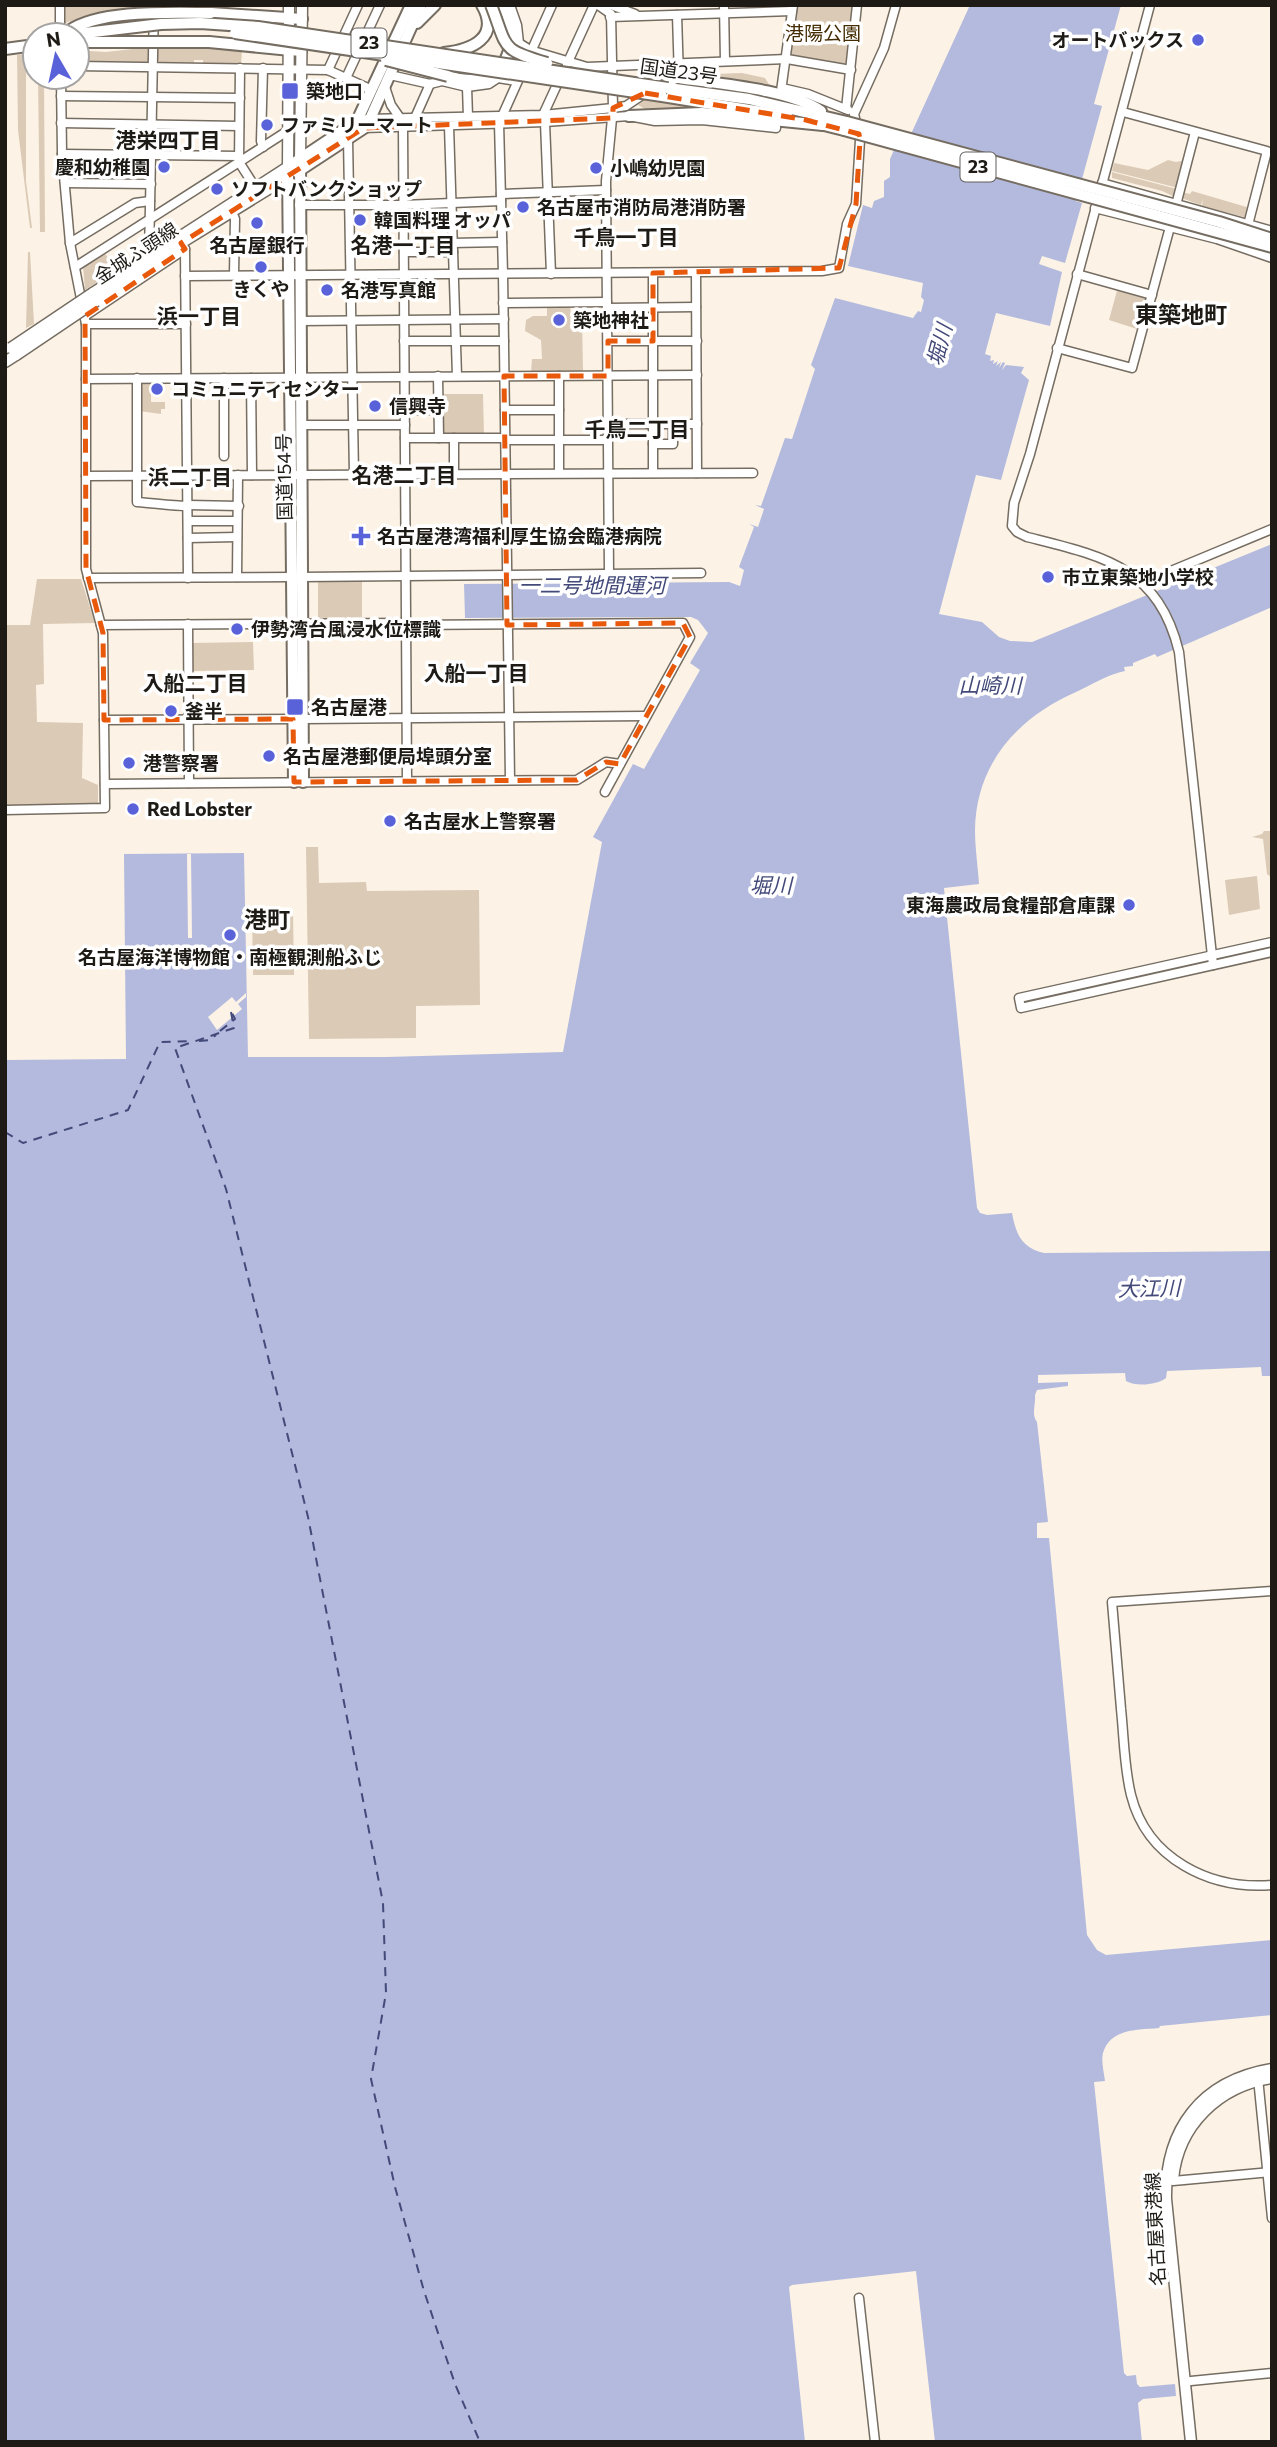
<svg xmlns="http://www.w3.org/2000/svg" width="1277" height="2447" font-family="Commissioner,'Noto Sans JP',sans-serif">
	<rect width="100%" height="100%" fill="#fcf3e6"/>
	<g fill="#dbcab5">
		<path d="M64,5H151V9L72,24L70,21L64,24Z"/>
		<path d="M797,5H853L848,64L846,66L793,56L791,54Z"/>
		<path d="M198,46L242,51L241,64H203V60H194V63H161L157,60V47Z"/>
		<path d="M150,47L148,62H89V51L106,52Z"/>
		<path d="M26,54V181L32,228H30L18,130L17,55Z"/>
		<path d="M707,67L713,74L742,73L765,78L770,86L689,73L688,70L690,68Z"/>
		<path d="M38,77H44L45,232H40Z"/>
		<path d="M648,98L711,108L647,110L638,105Z"/>
		<path d="M1168,160L1176,162L1186,160L1178,188L1112,171L1114,163L1148,170Z"/>
		<path d="M1112,172L1177,189L1175,197L1162,191L1112,178Z"/>
		<path d="M1192,191L1250,208L1248,218L1202,206L1203,199L1201,205L1181,198L1182,192L1190,194Z"/>
		<path d="M28,252H30L34,324L26,328Z"/>
		<path d="M104,252L116,270L85,290L83,265Z"/>
		<path d="M1118,287L1150,296L1140,330L1109,320Z"/>
		<path d="M547,304H570L571,317H582L583,371L531,372L532,359H542L541,340L525,331L526,320L533,316H547Z"/>
		<path d="M139,382H151V402H165V409H161V414L139,411Z"/>
		<path d="M441,394H483L484,436H441Z"/>
		<path d="M37,579H81L95,623L43,624L44,684L36,685L37,722L83,723L82,778L98,785V807L5,808V625H30Z"/>
		<path d="M318,579H362V617L318,618Z"/>
		<path d="M253,642L254,670L193,671L192,643Z"/>
		<path d="M1264,831H1270L1272,834V878L1267,874L1263,839L1252,837L1262,834Z"/>
		<path d="M306,847H318L319,883L366,882L367,891L479,890L480,1005L416,1006V1038L309,1039Z"/>
		<path d="M1257,876L1260,909L1229,915L1225,880Z"/>
		<path d="M293,911L294,975H253L252,912Z"/>
	</g>
	<path fill="#b3badd" d="M970,5H1121L1094,104L1102,106L1076,201L1082,203L1065,263L1042,256L1039,264L1062,272L1050,326L996,313L985,354L991,356L990,361L994,360L993,364L998,361L996,366L1001,362L999,368L1003,362L1005,363L1002,370L1006,365L1024,367L1021,373L1029,380L1001,480L976,475L939,614L982,622L999,637L1010,641L1032,642L1272,544V607L1157,657L1155,654L1133,663V666L1124,667L1125,671C1109,674 1091,685 1076,692C1017,718 976,764 975,830C975,848 978,867 979,884L944,888L977,1208L980,1213L987,1215L1012,1213C1016,1235 1022,1248 1044,1253L1272,1251V1376H1262L1261,1367L1167,1371L1166,1378C1157,1385 1136,1387 1126,1381L1125,1373L1038,1375V1383L1068,1382V1386L1037,1390L1035,1395C1036,1404 1031,1414 1037,1422L1048,1522L1037,1523V1538H1049L1087,1935L1097,1950L1106,1955L1272,1940V2015L1160,2026L1159,2028C1139,2030 1110,2028 1103,2053C1101,2061 1104,2073 1105,2081L1094,2082L1124,2373L1127,2376L1136,2375L1137,2384L1140,2387L1175,2384L1176,2396L1143,2399L1138,2403L1142,2442H935L916,2271L792,2285L789,2287L805,2442H5V1060L126,1059L124,854L244,853L248,1057H386L563,1052L602,842L593,837L633,764L644,769L700,670L690,663L708,633L698,620L691,617L465,618L464,584L729,582L740,586L744,570L739,567L754,527L749,524L758,527L764,509L755,505L761,506L785,438L792,439L815,369L811,365L835,298L913,318L918,311L921,312L924,300L921,297L923,283L848,266L863,205L872,208L874,201L884,197V181L890,177V159L902,132L911,134Z"/>
	<g fill="#fcf3e6">
		<path d="M187,854H191L192,938H188Z"/>
		<path d="M246,993V997L238,1004L242,1009L217,1030L208,1017L232,997L236,1002Z"/>
	</g>
	<g fill="none" stroke-linecap="round" stroke-linejoin="round">
		<g stroke="#434a7a" stroke-width="2" stroke-dasharray="9 7" stroke-linecap="butt">
			<path d="M231,1012L234,1028L175,1048L226,1189L308,1517L383,1903L386,1993L371,2079L395,2187L424,2291L455,2384L480,2442"/>
			<path d="M220,1031L235,1019L232,1013"/>
			<path d="M199,1041L210,1040L216,1035"/>
			<path d="M5,1132L23,1143L128,1110L160,1042L193,1041"/>
		</g>
		<defs>
			<g id="minor">
				<path d="M60,5V35"/>
				<path d="M510,5L517,25L519,43L530,50L587,67L787,59L851,70"/>
				<path d="M598,5L611,14L613,108L606,181L609,573"/>
				<path d="M611,5L635,14"/>
				<path d="M724,5L725,61"/>
				<path d="M1150,5L1030,454L1014,503L1012,526L1017,532L1027,537C1102,556 1158,566 1179,652L1213,965"/>
				<path d="M610,17L792,11"/>
				<path d="M567,64L594,5"/>
				<path d="M77,66L328,70L372,90"/>
				<path d="M240,68L239,162L255,187"/>
				<path d="M328,70L358,5"/>
				<path d="M390,75L430,84L442,81L467,87L489,84L498,78L516,81"/>
				<path d="M346,78L380,5"/>
				<path d="M658,86L679,78L677,15"/>
				<path d="M385,87L391,105L400,118"/>
				<path d="M467,87L468,117"/>
				<path d="M782,88L808,94L848,110"/>
				<path d="M781,91L793,5"/>
				<path d="M61,96L240,98"/>
				<path d="M846,109L857,5"/>
				<path d="M1123,112L1267,151L1248,225"/>
				<path d="M543,115L561,76"/>
				<path d="M367,119L543,115L613,108L626,106L647,92"/>
				<path d="M414,120L430,84"/>
				<path d="M545,122L551,274"/>
				<path d="M61,123L239,126"/>
				<path d="M362,126L364,128L545,122L629,116L655,121L702,120L776,128V126"/>
				<path d="M449,126L457,376"/>
				<path d="M403,127L407,781"/>
				<path d="M348,138L354,474"/>
				<path d="M263,147L261,141L263,68"/>
				<path d="M62,154L239,156"/>
				<path d="M65,183L151,184"/>
				<path d="M1102,183L1272,231"/>
				<path d="M501,194L606,190"/>
				<path d="M299,205H403L501,201"/>
				<path d="M1176,205L1195,132"/>
				<path d="M1095,208L1217,239L1272,258"/>
				<path d="M232,212L235,219L234,275"/>
				<path d="M70,243L135,203L150,201"/>
				<path d="M181,243L185,249L188,578"/>
				<path d="M452,243L502,242"/>
				<path d="M404,252H453"/>
				<path d="M149,256L154,5"/>
				<path d="M75,267L289,130"/>
				<path d="M653,273V473"/>
				<path d="M696,273L697,473"/>
				<path d="M1077,274L1152,295"/>
				<path d="M185,276L822,271L839,268L847,224L856,204L860,140L854,114L884,48L896,5"/>
				<path d="M503,303L607,302"/>
				<path d="M608,308L696,307"/>
				<path d="M85,316L185,249"/>
				<path d="M300,321L504,319"/>
				<path d="M86,324H186"/>
				<path d="M404,341H504"/>
				<path d="M608,341H697"/>
				<path d="M1057,348L1132,368L1170,227"/>
				<path d="M438,376L439,438"/>
				<path d="M559,376V473"/>
				<path d="M137,378V502C154,503 170,506 188,506"/>
				<path d="M224,378V456"/>
				<path d="M251,378L252,475"/>
				<path d="M86,379L697,375"/>
				<path d="M405,410H438"/>
				<path d="M505,410H559"/>
				<path d="M608,424H697"/>
				<path d="M301,425H405"/>
				<path d="M405,438H505"/>
				<path d="M505,440H608"/>
				<path d="M653,444H673V424"/>
				<path d="M454,473V438"/>
				<path d="M86,476L753,473"/>
				<path d="M188,505L239,506"/>
				<path d="M188,521H237"/>
				<path d="M188,538L237,537"/>
				<path d="M237,577L238,475"/>
				<path d="M302,577L701,573"/>
				<path d="M88,578L292,577"/>
				<path d="M1142,583L1272,529"/>
				<path d="M188,624L189,783"/>
				<path d="M101,625L406,623"/>
				<path d="M406,625L683,623L690,637L605,792"/>
				<path d="M303,719L645,716"/>
				<path d="M104,720L293,719"/>
				<path d="M510,780L503,274L499,123L552,5"/>
				<path d="M105,784L577,780L606,762L620,764"/>
				<path d="M5,810L105,808L103,633L86,569V324L70,243L62,154L61,77"/>
				<path d="M1272,942L1019,998L1021,1008L1272,952"/>
				<path d="M1272,1591L1112,1602C1115,1638 1118,1673 1121,1709C1124,1737 1124,1767 1131,1795C1147,1859 1210,1890 1272,1885"/>
				<path d="M1258,2078L1272,2218"/>
				<path d="M1173,2181L1271,2172"/>
				<path d="M859,2298L875,2442"/>
				<path d="M1191,2381L1272,2373"/>
			</g>
			<g id="major">
				<path d="M300,159L302,5"/>
				<path d="M93,293L288,167L289,5"/>
				<path d="M96,301L181,243L288,177"/>
				<path d="M5,362L16,355"/>
				<path d="M1173,2179C1178,2125 1219,2086 1272,2078"/>
				<path d="M1191,2442L1166,2199C1165,2129 1201,2081 1272,2069"/>
			</g>
			<g id="highway">
				<path d="M211,13L302,19"/>
				<path d="M417,23L435,5"/>
				<path d="M209,42L301,51"/>
				<path d="M5,49L35,45"/>
				<path d="M444,53C471,50 501,38 482,5"/>
				<path d="M448,76C499,93 525,50 503,5"/>
				<path d="M679,78C718,84 789,89 821,111"/>
				<path d="M668,88L749,99L847,122"/>
				<path d="M662,96L787,116"/>
				<path d="M629,116L702,113L823,125"/>
				<path d="M816,123L844,130"/>
				<path d="M300,159L303,782"/>
				<path d="M297,172L364,128L370,119L421,5"/>
				<path d="M294,782L288,167L357,121L411,5"/>
			</g>
		</defs>
		<use href="#minor" stroke="#766d62" stroke-width="11"/>
		<use href="#major" stroke="#766d62" stroke-width="13"/>
		<use href="#highway" stroke="#766d62" stroke-width="14"/>
		<use href="#minor" stroke="#fff" stroke-width="8"/>
		<use href="#major" stroke="#fff" stroke-width="10"/>
		<use href="#highway" stroke="#fff" stroke-width="10"/>
		<defs>
			<g id="major-bridge">
				<path d="M11,348L93,293"/>
				<path d="M16,355L96,301"/>
			</g>
			<g id="highway-bridge">
				<path d="M491,5C508,48 499,49 547,63"/>
				<path d="M69,31C100,9 174,13 211,13"/>
				<path d="M235,33L662,96"/>
				<path d="M68,35L161,24L200,23L258,27L668,88"/>
				<path d="M77,42H209"/>
				<path d="M386,60L448,76"/>
				<path d="M847,122L1219,222L1272,239"/>
				<path d="M844,130L1272,247"/>
			</g>
		</defs>
		<use href="#major-bridge" stroke="#766d62" stroke-width="13" stroke-linecap="butt"/>
		<use href="#highway-bridge" stroke="#766d62" stroke-width="14" stroke-linecap="butt"/>
		<use href="#major-bridge" stroke="#fff" stroke-width="10"/>
		<use href="#highway-bridge" stroke="#fff" stroke-width="10"/>
	</g>
	<path fill="none" stroke="#e8590c" stroke-width="5" stroke-dasharray="14 9" stroke-linejoin="round" d="M645,93L806,120L859,134L860,140L856,204L839,268L653,273V341H608V376H504L507,625L683,623L690,637L620,764L606,762L577,780L294,782L293,719L104,720L103,633L86,569L85,316L185,249L181,243L364,128L613,118V108Z"/>
	<g fill="#5a62d9" stroke="#fff" stroke-width="2.5">
		<circle cx="1198" cy="40" r="7"/>
		<rect x="281" y="82" width="18" height="18" rx="3.5"/>
		<circle cx="267" cy="125" r="7"/>
		<circle cx="164" cy="167" r="7"/>
		<circle cx="596" cy="168" r="7"/>
		<circle cx="217" cy="189" r="7"/>
		<circle cx="523" cy="207" r="7"/>
		<circle cx="360" cy="220" r="7"/>
		<circle cx="257" cy="223" r="7"/>
		<circle cx="261" cy="267" r="7"/>
		<circle cx="327" cy="290" r="7"/>
		<circle cx="559" cy="320" r="7"/>
		<circle cx="157" cy="389" r="7"/>
		<circle cx="375" cy="406" r="7"/>
		<path d="M357.5 525.5h7v7h7v7h-7v7h-7v-7h-7v-7h7z"/>
		<circle cx="1048" cy="577" r="7"/>
		<circle cx="237" cy="629" r="7"/>
		<rect x="286" y="698" width="18" height="18" rx="3.5"/>
		<circle cx="171" cy="711" r="7"/>
		<circle cx="269" cy="756" r="7"/>
		<circle cx="129" cy="763" r="7"/>
		<circle cx="133" cy="809" r="7"/>
		<circle cx="390" cy="821" r="7"/>
		<circle cx="1129" cy="905" r="7"/>
		<circle cx="230" cy="935" r="7"/>
	</g>
	<g text-anchor="middle" stroke-width="7" stroke-linejoin="round" paint-order="stroke">
		<g fill="#fff" stroke="#625f5c" stroke-width="2">
			<rect x="351.5" y="28.5" width="35" height="29" rx="5"/>
			<rect x="960.5" y="152.5" width="35" height="29" rx="5"/>
		</g>
		<g font-size="18" font-weight="bold" fill="#1e1b16">
			<text x="369" y="49">23</text>
			<text x="978" y="173">23</text>
		</g>
		<g font-size="19" fill="#432a01" stroke="#fff">
			<text x="823" y="40">港陽公園</text>
		</g>
		<g font-size="19" font-weight="bold" fill="#1e1b16" stroke="#fff" text-anchor="start">
			<text x="1184" y="47" text-anchor="end">オートバックス</text>
			<text x="306" y="98">築地口</text>
			<text x="281" y="132">ファミリーマート</text>
			<text x="150" y="174" text-anchor="end">慶和幼稚園</text>
			<text x="610" y="175">小嶋幼児園</text>
			<text x="231" y="196">ソフトバンクショップ</text>
			<text x="537" y="214">名古屋市消防局港消防署</text>
			<text x="374" y="227">韓国料理 オッパ</text>
			<text x="257" y="252" text-anchor="middle">名古屋銀行</text>
			<text x="261" y="296" text-anchor="middle">きくや</text>
			<text x="341" y="297">名港写真館</text>
			<text x="573" y="327">築地神社</text>
			<text x="171" y="396">コミュニティセンター</text>
			<text x="389" y="413">信興寺</text>
			<text x="377" y="543">名古屋港湾福利厚生協会臨港病院</text>
			<text x="1062" y="584">市立東築地小学校</text>
			<text x="251" y="636">伊勢湾台風浸水位標識</text>
			<text x="311" y="714">名古屋港</text>
			<text x="185" y="718">釜半</text>
			<text x="283" y="763">名古屋港郵便局埠頭分室</text>
			<text x="143" y="770">港警察署</text>
			<text x="147" y="816">Red Lobster</text>
			<text x="404" y="828">名古屋水上警察署</text>
			<text x="1115" y="912" text-anchor="end">東海農政局食糧部倉庫課</text>
			<text x="230" y="964" text-anchor="middle">名古屋海洋博物館・南極観測船ふじ</text>
		</g>
		<g font-size="19" fill="#1e1b16" stroke="#fff">
			<text transform="translate(679 71) rotate(8)" y="7">国道23号</text>
			<text transform="translate(136 253) rotate(-33)" y="7">金城ふ頭線</text>
			<text transform="translate(284 477) rotate(-91)" y="7">国道154号</text>
			<text transform="translate(1155 2229) rotate(-93)" y="7">名古屋東港線</text>
		</g>
		<g font-size="21" font-weight="bold" fill="#1e1b16" stroke="#fff">
			<text x="168" y="148">港栄四丁目</text>
			<text x="626" y="245">千鳥一丁目</text>
			<text x="403" y="253">名港一丁目</text>
			<text x="199" y="324">浜一丁目</text>
			<text x="637" y="437">千鳥二丁目</text>
			<text x="404" y="483">名港二丁目</text>
			<text x="190" y="485">浜二丁目</text>
			<text x="476" y="681">入船一丁目</text>
			<text x="195" y="691">入船二丁目</text>
		</g>
		<g font-size="21" font-style="italic" fill="#434a7a" stroke="#fff">
			<text transform="translate(940 345) rotate(-75)" y="7">堀川</text>
			<text x="592" y="593">一二号地間運河</text>
			<text x="990" y="693">山崎川</text>
			<text x="771" y="893">堀川</text>
			<text transform="translate(1149 1289) rotate(-1)" y="7">大江川</text>
		</g>
		<g font-size="23" font-weight="bold" fill="#1e1b16" stroke="#fff">
			<text x="1181" y="323">東築地町</text>
			<text x="267" y="928">港町</text>
		</g>
	</g>
	<rect width="1277" height="2447" fill="none" stroke="#1e1b16" stroke-width="14"/>
	<g transform="translate(56 56) rotate(351)"><circle r="33" fill="#ffffff" stroke="#a5a4a2" stroke-width="2"/>
	<path d="M0-5L12 26L0 18L-12 26Z" fill="#5a62d9"/>
	<text y="-10" font-size="19" font-weight="bold" text-anchor="middle" fill="#1e1b16">N</text>
	</g>
</svg>
